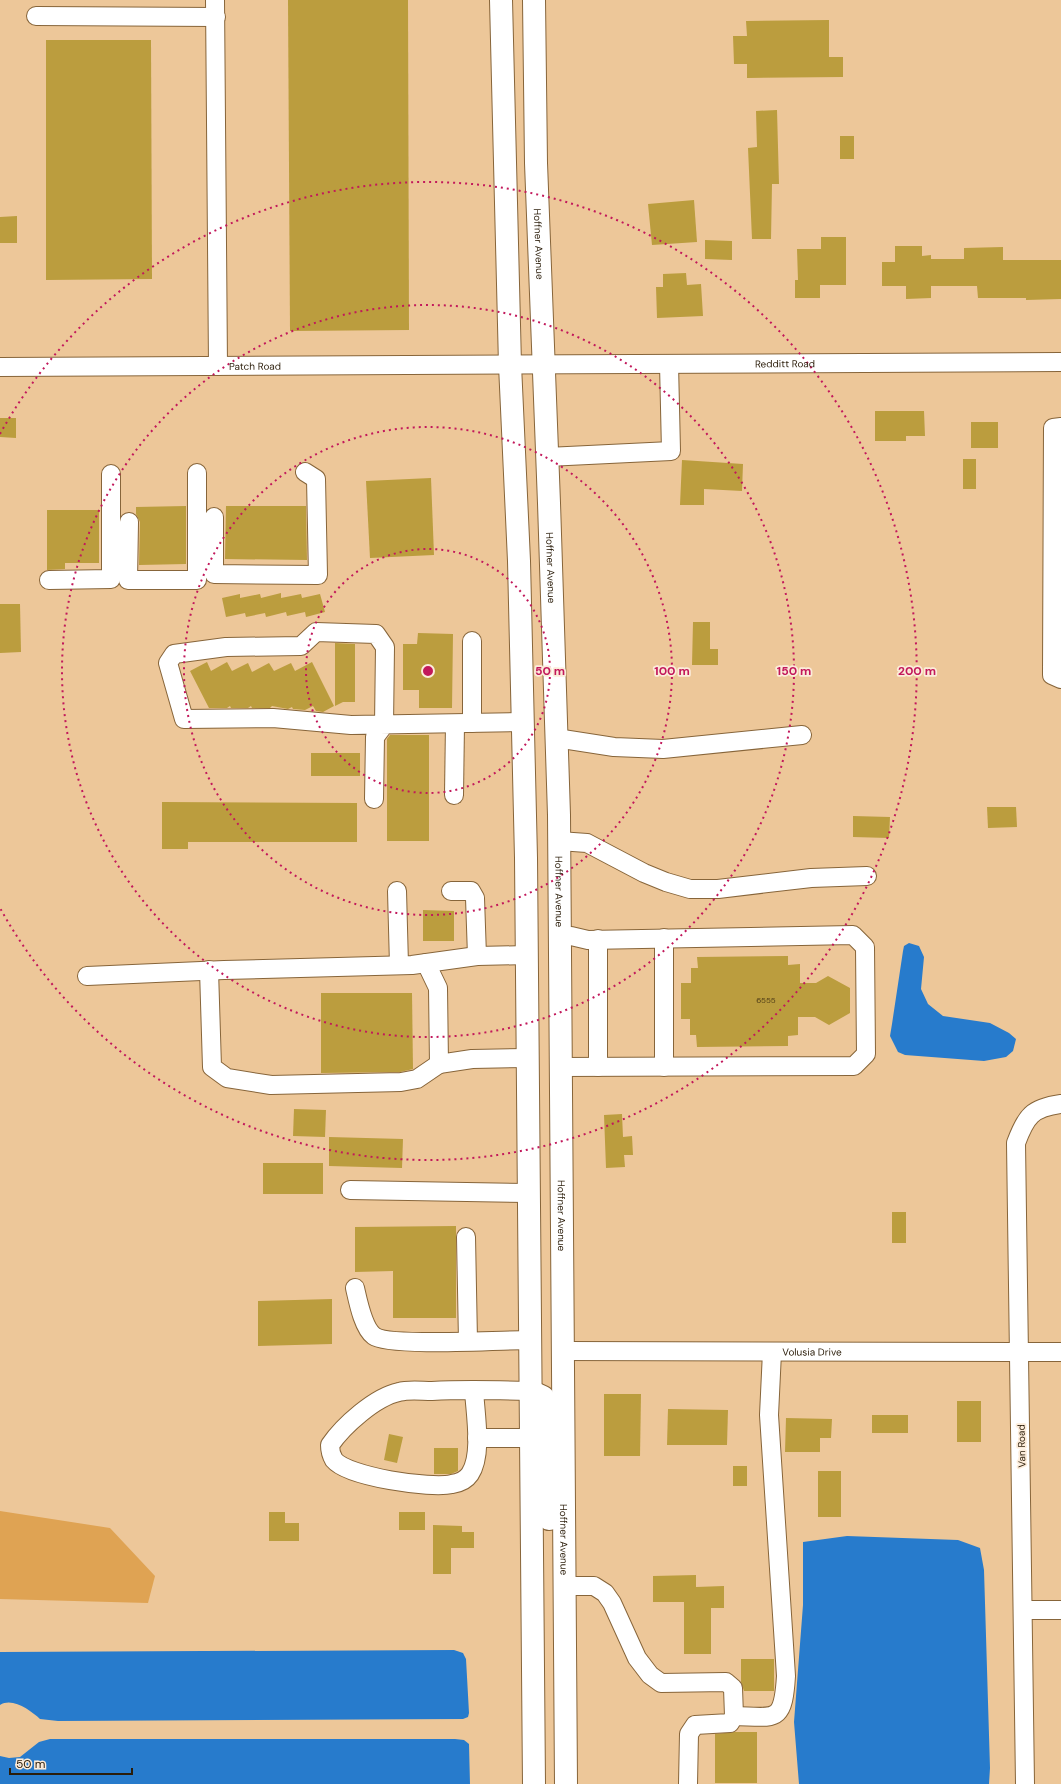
<svg xmlns="http://www.w3.org/2000/svg" width="1061" height="1784" font-family="'DM Sans',sans-serif">
	<rect width="100%" height="100%" fill="#edc799"/>
	<path fill="#dfa353" d="M0,1511L110,1528L155,1576L148,1603L0,1599Z"/>
	<g fill="#277bcc">
		<path d="M909,943L919,946L924,957L921,989L928,1004L943,1016L990,1023L1009,1033L1016,1039L1013,1051L1006,1057L984,1061L905,1055L898,1052L890,1036L892,1024L903,951L904,946Z"/>
		<path d="M847,1536L958,1540L980,1548L984,1570L990,1768L989,1784H799L794,1722L803,1605V1542Z"/>
		<path d="M454,1650L463,1653L466,1659L469,1713L468,1717L463,1719L58,1721L40,1719C31,1711 13,1697 0,1705V1652Z"/>
		<path d="M50,1739H455L464,1740L469,1744L470,1784H0V1756L9,1758L20,1757L39,1742Z"/>
	</g>
	<g fill="#bb9d3e">
		<path d="M288,0H408L409,330L290,331Z"/>
		<path d="M829,20V57H843V77L747,78V64H734L733,36H747L746,21Z"/>
		<path d="M46,40H151L152,279L46,280Z"/>
		<path d="M777,110L779,184H772L771,239H752L748,148L757,147L756,111Z"/>
		<rect x="840" y="136" width="14" height="23"/>
		<path d="M694,200L697,242L652,245L648,204Z"/>
		<path d="M17,216V243H0V217Z"/>
		<path d="M821,237H846V285H820V298H795V280H798L797,249H821Z"/>
		<path d="M705,240L732,241V260L705,259Z"/>
		<path d="M895,246H922V256L931,255V259H964V248L1003,247V260H1061V299L1026,300V298H978L977,286H931V298L906,299V286H882V262H895Z"/>
		<path d="M686,273L687,285L701,284L703,316L657,318L656,287H663V274Z"/>
		<path d="M875,411H924L925,436H906V441H875Z"/>
		<path d="M0,418H16V438L0,437Z"/>
		<rect x="971" y="422" width="27" height="26"/>
		<rect x="963" y="459" width="13" height="30"/>
		<path d="M682,460L743,464L742,491L704,489V505H680Z"/>
		<path d="M431,478L434,555L370,558L366,481Z"/>
		<path d="M186,506V564L139,565L140,522L136,514V507Z"/>
		<path d="M226,506H306L307,560L225,559Z"/>
		<path d="M47,510H99V563H65V569L47,570Z"/>
		<path d="M281,593V598L301,594L302,598L320,594L325,612L306,617L305,612L287,616L286,612L266,617L265,613L246,617L245,613L226,617L222,598L240,594V598L260,594L261,598Z"/>
		<path d="M0,604H20L21,652L0,653Z"/>
		<path d="M693,622H710V649H718V665H692Z"/>
		<path d="M418,633L453,634L452,708H419V690H403V644H417Z"/>
		<path d="M335,643L355,644V702H343L335,706Z"/>
		<path d="M207,662L211,671L227,662L232,671L248,663L252,672L269,663L274,671L291,663L295,671L312,662L334,706L323,712L316,711L313,706L305,710L293,709L292,707L288,709L272,706L270,708H252L251,706L248,708H231L230,706L227,708H209L190,671Z"/>
		<path d="M390,735H429V841H387V739Z"/>
		<rect x="311" y="753" width="49" height="23"/>
		<path d="M162,802L357,803V842H188V849H162Z"/>
		<path d="M987,807H1016L1017,827L988,828Z"/>
		<path d="M853,816L890,817L889,838L853,837Z"/>
		<path d="M423,910L454,911V941H423Z"/>
		<path d="M788,956V965L800,964V983H816L828,976L850,988V1013L829,1025L815,1017H798V1035L788,1036V1046L697,1047L696,1035H690V1019H681V983H691V968H698L697,957Z"/>
		<path d="M321,993H412L413,1069L400,1072L321,1073Z"/>
		<path d="M294,1109L326,1110L325,1137L293,1136Z"/>
		<path d="M622,1114L623,1137L632,1136L633,1155H624L625,1167L606,1168L604,1115Z"/>
		<path d="M329,1137L403,1139L402,1168L329,1166Z"/>
		<rect x="263" y="1163" width="60" height="31"/>
		<rect x="892" y="1212" width="14" height="31"/>
		<path d="M456,1226V1318H393V1271L355,1272V1227Z"/>
		<path d="M332,1299V1344L258,1346V1301Z"/>
		<path d="M604,1394H641L640,1456H604Z"/>
		<rect x="957" y="1401" width="24" height="41"/>
		<path d="M668,1409L728,1410L727,1445H667Z"/>
		<rect x="872" y="1415" width="36" height="18"/>
		<path d="M786,1418L832,1419L831,1438H820V1452H785Z"/>
		<path d="M389,1434L403,1437L397,1463L384,1460Z"/>
		<path d="M434,1448H458V1471L451,1474H434Z"/>
		<rect x="733" y="1466" width="14" height="20"/>
		<rect x="818" y="1471" width="23" height="46"/>
		<path d="M269,1512H285V1523H299V1541H269Z"/>
		<rect x="399" y="1512" width="26" height="18"/>
		<path d="M433,1525L462,1526V1532H474V1548H451V1574H433Z"/>
		<path d="M696,1575V1587L724,1586V1608H711V1654H684V1602H653V1576Z"/>
		<path d="M741,1659H774V1691H744L741,1682Z"/>
		<path d="M734,1732H757V1783H715V1734Z"/>
	</g>
	<g fill="none" stroke-linecap="round" stroke-linejoin="round">
		<defs>
			<g id="minor">
				<path d="M215,0L218,366"/>
				<path d="M36,16L216,17"/>
				<path id="s1" d="M0,367L1061,362"/>
				<path d="M1061,427L1053,428L1052,675L1061,679"/>
				<path d="M547,457L671,451L669,364"/>
				<path d="M214,517V574L318,575L316,479L305,472"/>
				<path d="M129,522L128,580H197V473"/>
				<path d="M49,580L111,579V474"/>
				<path d="M472,641V723"/>
				<path d="M556,738L614,747L663,749L802,735"/>
				<path d="M454,795L455,724"/>
				<path d="M374,799L375,737L384,725L385,647L376,634L316,632L301,646L226,647L174,654L168,663L184,719L273,718L351,725L523,722"/>
				<path d="M559,841L587,843L644,873L666,882L690,889H718L811,878L867,876"/>
				<path d="M397,891L399,965"/>
				<path d="M451,891H471L475,898L477,956"/>
				<path d="M559,937L571,936L588,940L853,935L865,947L866,1054L854,1066L560,1067"/>
				<path d="M664,938V1067"/>
				<path d="M598,939V1067"/>
				<path d="M426,963L438,988L439,1064L472,1059L528,1058"/>
				<path d="M209,970L212,1067L227,1078L271,1085L401,1082L417,1079L439,1064"/>
				<path d="M87,976L224,970L412,965L477,956L527,955"/>
				<path d="M350,1190L528,1193"/>
				<path d="M466,1237L468,1341"/>
				<path d="M355,1288C358,1301 363,1328 374,1336C389,1347 504,1340 529,1340"/>
				<path id="s2" d="M563,1351L1061,1352"/>
				<path d="M474,1390C475,1412 483,1455 470,1474C466,1480 459,1483 452,1484C431,1489 348,1477 334,1460C331,1455 330,1451 330,1445C343,1426 375,1397 399,1392C409,1389 422,1391 432,1391C465,1389 497,1390 530,1391"/>
				<path d="M477,1438H530"/>
				<path d="M565,1586H594L605,1593L612,1603L637,1658L650,1675L661,1683L726,1682L733,1688L734,1716L730,1723L695,1725L689,1734L688,1784"/>
				<path d="M1024,1610H1061"/>
				<path d="M734,1716C776,1717 783,1724 786,1676L769,1415L772,1352"/>
				<path d="M1025,1784L1016,1143C1026,1116 1032,1108 1061,1104"/>
			</g>
			<g id="major">
				<path d="M501,0L510,365L519,561L526,858L534,1784"/>
				<path id="s3" d="M534,0L536,163L549,503L559,815L566,1784"/>
				<path d="M530,1391L543,1397L547,1410L549,1519"/>
			</g>
		</defs>
		<use href="#minor" stroke="#87653a" stroke-width="20"/>
		<use href="#major" stroke="#87653a" stroke-width="24"/>
		<use href="#minor" stroke="#fff" stroke-width="18"/>
		<use href="#major" stroke="#fff" stroke-width="22"/>
	</g>
	<g fill="none" stroke="#c2185b" stroke-width="2" stroke-dasharray="2 4">
		<circle cx="428" cy="671" r="122"/>
		<circle cx="428" cy="671" r="244"/>
		<circle cx="428" cy="671" r="366"/>
		<path d="M0 434A489 489 0 1 1 0 908"/>
	</g>
	<g text-anchor="middle" stroke-width="3.5" stroke-linejoin="round" paint-order="stroke">
		<g font-size="8" fill="#4f3d17">
			<text x="766" y="1003">6555</text>
		</g>
		<g font-size="10" fill="#2b1d0a" stroke="#fcecda">
			<text dy="4" stroke="none"><textPath href="#s3" startOffset="244">Hoffner Avenue</textPath></text>
			<text dy="4" stroke="none"><textPath href="#s1" startOffset="785">Redditt Road</textPath></text>
			<text dy="4" stroke="none"><textPath href="#s1" startOffset="255">Patch Road</textPath></text>
			<text dy="4" stroke="none"><textPath href="#s3" startOffset="568">Hoffner Avenue</textPath></text>
			<text dy="4" stroke="none"><textPath href="#s3" startOffset="892">Hoffner Avenue</textPath></text>
			<text dy="4" stroke="none"><textPath href="#s3" startOffset="1216">Hoffner Avenue</textPath></text>
			<text dy="4" stroke="none"><textPath href="#s2" startOffset="249">Volusia Drive</textPath></text>
			<text transform="translate(1021 1446) rotate(-91)" y="4">Van Road</text>
			<text dy="4" stroke="none"><textPath href="#s3" startOffset="1540">Hoffner Avenue</textPath></text>
		</g>
	</g>
	<circle cx="428" cy="671" r="6" fill="#c2185b" stroke="#fcecda" stroke-width="2"/>
	<g font-size="12" text-anchor="middle" font-weight="bold" fill="#c2185b" stroke="#fcecda" stroke-width="3.5" stroke-linejoin="round" paint-order="stroke">
		<text x="550" y="675">50 m</text>
		<text x="672" y="675">100 m</text>
		<text x="794" y="675">150 m</text>
		<text x="917" y="675">200 m</text>
	</g>
	<path d="M10 1768v6h122v-6" fill="none" stroke="#2b1d0a" stroke-width="2"/>
	<text x="16" y="1768" font-size="12" fill="#2b1d0a" stroke="#fcecda" stroke-width="3" paint-order="stroke">50 m</text>
</svg>
